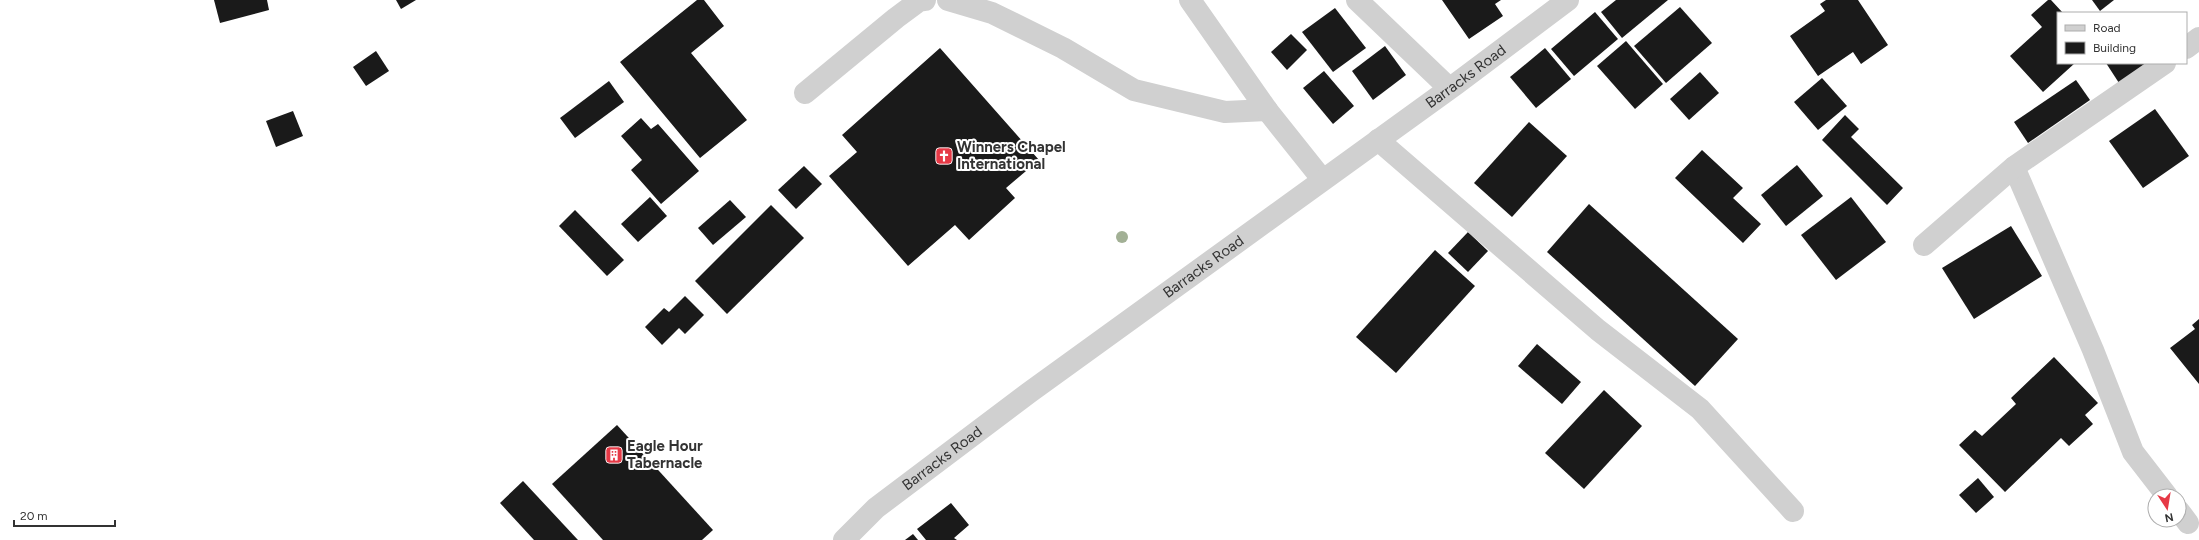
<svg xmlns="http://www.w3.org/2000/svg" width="2199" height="540" font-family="Figtree,sans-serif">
	<rect width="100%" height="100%" fill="#fff"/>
	<g fill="#1a1a1a">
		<path d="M214,0H267L269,10L220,23Z"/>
		<path d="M396,0H416L401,9Z"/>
		<path d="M697,0H704L724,26L691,53L747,120L700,158L620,62Z"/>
		<path d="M1442,0H1501L1495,4L1503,16L1469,39Z"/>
		<path d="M1616,0H1668L1622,38L1601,12Z"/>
		<path d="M1826,0H1858L1888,45L1861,64L1853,52L1818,76L1790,36L1825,11L1820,4Z"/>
		<path d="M2048,0H2051L2063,13H2058V63H2075L2043,92L2010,56L2042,27L2031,15Z"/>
		<path d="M2092,0H2114L2100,11Z"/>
		<path d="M1680,7L1712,43L1666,83L1634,46Z"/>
		<path d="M1335,8L1366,48L1333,72L1302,32Z"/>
		<path d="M1595,12L1618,39L1574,76L1551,49Z"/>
		<path d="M1291,34L1307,50L1287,70L1271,52Z"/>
		<path d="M1626,41L1663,84L1635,109L1597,66Z"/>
		<path d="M1385,46L1406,75L1373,100L1352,71Z"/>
		<path d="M940,48L1039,160L1006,188L1015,198L969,240L955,225L908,266L829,176L857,152L842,135Z"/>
		<path d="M1545,48L1571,79L1536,108L1510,77Z"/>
		<path d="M376,51L389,71L366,86L353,67Z"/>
		<path d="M2106,63H2148L2119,83Z"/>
		<path d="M1324,71L1354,106L1333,124L1303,88Z"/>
		<path d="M1700,72L1719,93L1689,120L1670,99Z"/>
		<path d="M1822,78L1847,106L1818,130L1794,102Z"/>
		<path d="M2076,80L2090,100L2028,143L2014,122Z"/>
		<path d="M609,81L624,102L575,138L560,118Z"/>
		<path d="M2155,109L2189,156L2143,188L2109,141Z"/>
		<path d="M293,111L303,136L276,147L266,121Z"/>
		<path d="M1845,115L1859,129L1851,137L1903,188L1887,205L1822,140Z"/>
		<path d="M641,118L651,129L658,124L699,171L661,204L631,170L642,160L621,136Z"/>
		<path d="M1529,122L1567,156L1512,217L1474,183Z"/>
		<path d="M1702,150L1743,188L1733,198L1761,224L1743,243L1675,178Z"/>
		<path d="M1797,165L1823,196L1786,226L1761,195Z"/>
		<path d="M804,166L822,184L796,209L778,190Z"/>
		<path d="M650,197L667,216L638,242L621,224Z"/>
		<path d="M1851,197L1886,242L1836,280L1801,235Z"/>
		<path d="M730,200L746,217L713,245L698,228Z"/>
		<path d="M1589,204L1738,339L1695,386L1547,252Z"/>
		<path d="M771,205L804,238L727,314L695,281Z"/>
		<path d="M575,210L624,260L607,276L559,226Z"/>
		<path d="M2011,226L2042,276L1974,319L1942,268Z"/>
		<path d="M1468,232L1488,251L1468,272L1448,253Z"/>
		<path d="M1435,250L1475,286L1396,373L1356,337Z"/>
		<path d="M685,296L704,315L685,334L679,328L662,345L645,327L664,308L669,312Z"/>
		<path d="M2199,319V384L2170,348L2195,329L2192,325Z"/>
		<path d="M1537,344L1581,382L1562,404L1518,366Z"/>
		<path d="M2054,357L2098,403L2085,415L2093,424L2069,446L2061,438L2005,492L1959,445L1975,430L1982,436L2016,404L2011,398Z"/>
		<path d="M1604,390L1642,426L1584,489L1545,453Z"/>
		<path d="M617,425L713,530L702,540H603L552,484Z"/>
		<path d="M1978,478L1994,497L1976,513L1959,495Z"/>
		<path d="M523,481L578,540H534L500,503Z"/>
		<path d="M951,503L969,525L954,538L957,540H926L917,529Z"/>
		<path d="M913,534L918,540H905Z"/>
	</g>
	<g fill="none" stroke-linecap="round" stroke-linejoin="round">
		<g stroke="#d0d0d0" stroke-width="22">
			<path d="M948,0L992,13L1063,48L1134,90L1225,112L1267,110"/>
			<path d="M1190,0L1267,110L1322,179"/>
			<path d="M1357,0L1449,88"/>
			<path d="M2186,48L2199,38"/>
			<path d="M805,93L896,18L919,1L925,0"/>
			<path d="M1378,140L1598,330L1700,409L1793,511"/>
			<path d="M2014,167L2093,350L2133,452L2167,496"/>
			<path d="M1924,245L2014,167L2165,63"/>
			<path d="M2179,511L2188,523"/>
			<path id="s1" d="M844,540L876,508L1030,392L1456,84L1568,0"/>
		</g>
	</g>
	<circle fill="#a2b095" cx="1122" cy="237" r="6"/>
	<defs>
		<symbol id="church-square" viewBox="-11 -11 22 22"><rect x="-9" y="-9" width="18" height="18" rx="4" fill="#e63946" stroke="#fff"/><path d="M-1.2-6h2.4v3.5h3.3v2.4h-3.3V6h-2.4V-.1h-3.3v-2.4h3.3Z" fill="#fff"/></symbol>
		<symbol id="building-square" viewBox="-11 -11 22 22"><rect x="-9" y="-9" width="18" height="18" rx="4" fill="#e63946" stroke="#fff"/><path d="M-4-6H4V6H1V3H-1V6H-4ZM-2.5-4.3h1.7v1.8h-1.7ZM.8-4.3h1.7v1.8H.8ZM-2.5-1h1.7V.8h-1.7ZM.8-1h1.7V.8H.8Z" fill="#fff"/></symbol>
	</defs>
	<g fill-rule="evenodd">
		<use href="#church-square" x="934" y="146" width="20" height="20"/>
		<use href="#building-square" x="604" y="445" width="20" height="20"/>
	</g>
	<g text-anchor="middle" stroke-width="4" stroke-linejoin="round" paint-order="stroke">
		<g font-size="15" fill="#333" stroke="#fff">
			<text dy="5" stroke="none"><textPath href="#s1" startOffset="776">Barracks Road</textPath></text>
			<text dy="5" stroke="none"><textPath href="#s1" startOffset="452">Barracks Road</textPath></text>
			<text dy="5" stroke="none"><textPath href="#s1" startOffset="128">Barracks Road</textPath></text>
		</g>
		<g font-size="15" font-weight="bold" fill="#333" stroke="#fff" text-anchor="start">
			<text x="957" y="152">Winners Chapel<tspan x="957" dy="17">International</tspan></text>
			<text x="627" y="451">Eagle Hour<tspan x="627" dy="17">Tabernacle</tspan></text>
		</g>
	</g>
	<rect x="2057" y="12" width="130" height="52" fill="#ffffff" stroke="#adadad"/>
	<rect x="2065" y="25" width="20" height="6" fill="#d0d0d0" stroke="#adadad"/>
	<text x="2093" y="32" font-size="12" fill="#333333">Road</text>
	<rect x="2065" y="42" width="20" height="12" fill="#1a1a1a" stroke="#adadad"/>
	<text x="2093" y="52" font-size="12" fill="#333333">Building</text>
	<g transform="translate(2167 508) rotate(168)"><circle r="19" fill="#ffffff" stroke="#adadad"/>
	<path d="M0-3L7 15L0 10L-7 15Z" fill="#e63946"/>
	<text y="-6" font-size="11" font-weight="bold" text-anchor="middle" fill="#333333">N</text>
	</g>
	<path d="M14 520v6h101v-6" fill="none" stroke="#333333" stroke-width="2"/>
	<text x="20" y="520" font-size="12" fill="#333333" stroke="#ffffff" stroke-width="3" paint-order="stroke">20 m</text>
</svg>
